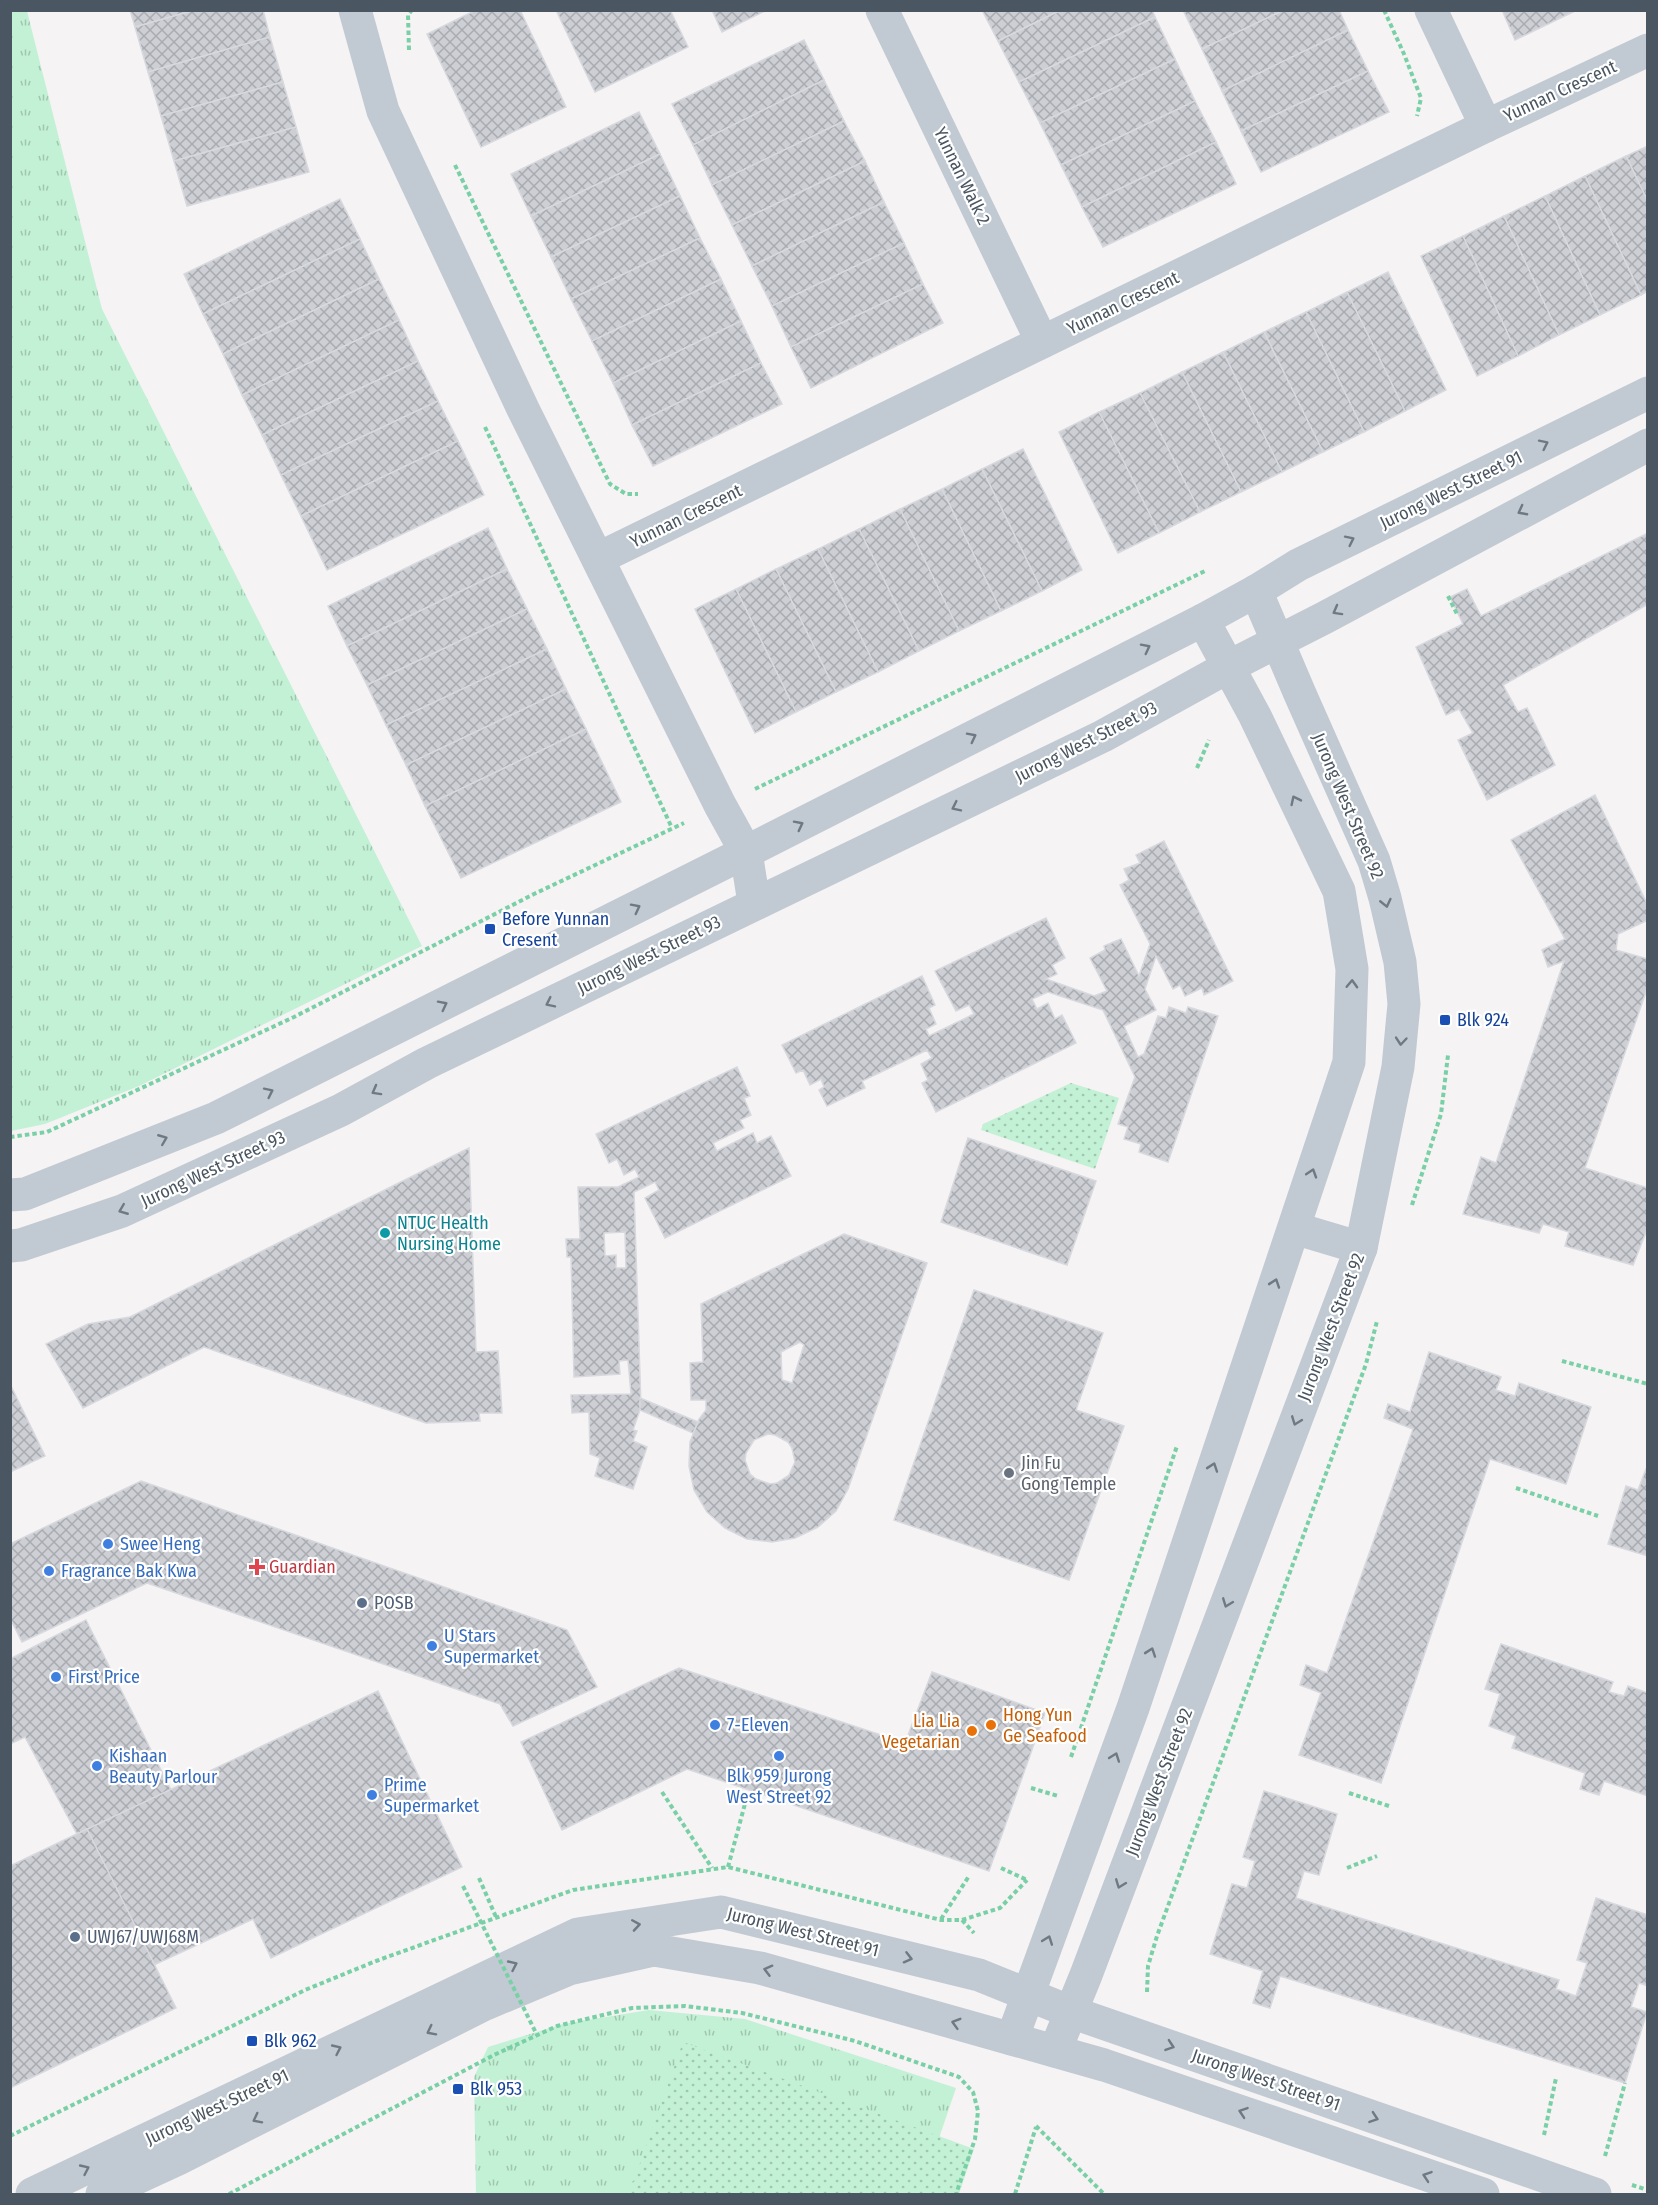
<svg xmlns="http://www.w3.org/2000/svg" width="1658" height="2205" font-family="'Fira Sans Condensed',sans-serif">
	<defs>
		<pattern id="grass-tufts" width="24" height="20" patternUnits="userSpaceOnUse" patternTransform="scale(1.5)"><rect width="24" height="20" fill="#c3f1d5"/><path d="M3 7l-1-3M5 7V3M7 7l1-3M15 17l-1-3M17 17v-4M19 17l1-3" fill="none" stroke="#a0c6b0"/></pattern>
		<pattern id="park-dots" width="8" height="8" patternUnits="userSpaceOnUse" patternTransform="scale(1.5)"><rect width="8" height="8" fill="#c3f1d5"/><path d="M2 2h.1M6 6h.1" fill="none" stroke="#a0c6b0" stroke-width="1.8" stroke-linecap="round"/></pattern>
		<pattern id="building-cross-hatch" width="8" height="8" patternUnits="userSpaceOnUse" patternTransform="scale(1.5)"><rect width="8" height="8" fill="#cdcfd5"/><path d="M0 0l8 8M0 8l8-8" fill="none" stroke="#a8abb0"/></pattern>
	</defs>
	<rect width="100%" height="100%" fill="#f5f3f3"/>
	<g fill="url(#grass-tufts)">
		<path d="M27,11L102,309L422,946L139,1086L45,1124L11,1131L10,11Z"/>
		<path d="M649,2010L745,2019L956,2088L920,2194H476L474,2077L488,2047L563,2024Z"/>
	</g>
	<g fill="url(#park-dots)">
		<path d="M1071,1083L1119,1098L1095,1169L981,1130L983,1124Z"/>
		<path d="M683,2042L974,2149L959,2194H629Z"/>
	</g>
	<g fill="url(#building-cross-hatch)" stroke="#d7d9de" stroke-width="1.5" fill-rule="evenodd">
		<path d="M130,10H195L135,27Z"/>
		<path d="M195,10H263L270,37L148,72L135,27Z"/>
		<path d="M476,10H520L566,107L481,147L427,34Z"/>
		<path d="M556,10H670L688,47L595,92Z"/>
		<path d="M712,10H767L722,32Z"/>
		<path d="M982,10H1061L998,41Z"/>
		<path d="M1061,10H1152L1155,17L1019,82L998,41Z"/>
		<path d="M1183,10H1284L1202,49Z"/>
		<path d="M1284,10H1339L1348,30L1222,91L1202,49Z"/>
		<path d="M1502,10H1577L1515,40Z"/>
		<path d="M1155,17L1175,59L1040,123L1019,82Z"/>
		<path d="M1348,30L1368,71L1241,131L1222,91Z"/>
		<path d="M270,37L283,82L161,116L148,72Z"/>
		<path d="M804,40L824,80L693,145L672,104Z"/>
		<path d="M1175,59L1195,101L1061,165L1040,123Z"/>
		<path d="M1368,71L1389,112L1261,172L1241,131Z"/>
		<path d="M824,80L844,121L712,185L693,145Z"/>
		<path d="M283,82L296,127L174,161L161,116Z"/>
		<path d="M1195,101L1216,142L1082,207L1061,165Z"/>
		<path d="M639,112L660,154L531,216L511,174Z"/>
		<path d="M844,121L865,161L732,225L712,185Z"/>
		<path d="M296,127L309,172L187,206L174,161Z"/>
		<path d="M1216,142L1236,184L1103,247L1082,207Z"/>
		<path d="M1648,146V202L1626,156Z"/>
		<path d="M660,154L680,196L551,257L531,216Z"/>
		<path d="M1626,156L1648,202V291L1641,295L1585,176Z"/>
		<path d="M865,161L884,202L752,266L732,225Z"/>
		<path d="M1585,176L1641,295L1600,315L1545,196Z"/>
		<path d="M680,196L700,238L571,299L551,257Z"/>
		<path d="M1545,196L1600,315L1559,335L1504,216Z"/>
		<path d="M340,199L360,239L203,314L184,274Z"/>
		<path d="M884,202L904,243L772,306L752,266Z"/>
		<path d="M1504,216L1559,335L1518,356L1463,236Z"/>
		<path d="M1463,236L1518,356L1477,376L1421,256Z"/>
		<path d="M700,238L721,279L592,341L571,299Z"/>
		<path d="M360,239L379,279L223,354L203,314Z"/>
		<path d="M904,243L923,284L791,347L772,306Z"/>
		<path d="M1388,272L1446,390L1405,411L1347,292Z"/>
		<path d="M379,279L399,320L242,395L223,354Z"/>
		<path d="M721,279L741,321L613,383L592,341Z"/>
		<path d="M923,284L943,323L811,388L791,347Z"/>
		<path d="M1347,292L1405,411L1364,432L1306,312Z"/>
		<path d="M1306,312L1364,432L1323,452L1264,332Z"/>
		<path d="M399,320L418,361L262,435L242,395Z"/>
		<path d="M741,321L761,363L632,425L613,383Z"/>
		<path d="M1264,332L1323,452L1282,472L1223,352Z"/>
		<path d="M1223,352L1282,472L1241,492L1182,372Z"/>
		<path d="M418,361L438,401L281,475L262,435Z"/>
		<path d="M761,363L782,404L653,466L632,425Z"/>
		<path d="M1182,372L1241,492L1200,512L1140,393Z"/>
		<path d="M1140,393L1200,512L1159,533L1099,412Z"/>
		<path d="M438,401L458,441L301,516L281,475Z"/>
		<path d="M1099,412L1159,533L1118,553L1059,432Z"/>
		<path d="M458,441L484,495L327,570L301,516Z"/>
		<path d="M1023,449L1082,570L1042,591L982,469Z"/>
		<path d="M982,469L1042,591L1001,611L942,489Z"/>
		<path d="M942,489L1001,611L959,631L900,509Z"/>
		<path d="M900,509L959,631L919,651L859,529Z"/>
		<path d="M488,528L507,569L347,646L328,606Z"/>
		<path d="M859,529L919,651L878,672L818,549Z"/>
		<path d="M1648,533V604L1503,685L1518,712L1527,708L1555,765L1487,800L1458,740L1473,733L1459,709L1446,715L1416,647L1463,624L1450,597L1467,589L1481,616Z"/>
		<path d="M818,549L878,672L836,692L776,569Z"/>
		<path d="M507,569L527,609L367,685L347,646Z"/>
		<path d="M776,569L836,692L796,712L736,589Z"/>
		<path d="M736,589L796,712L755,733L695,609Z"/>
		<path d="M527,609L547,649L386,725L367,685Z"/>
		<path d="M547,649L566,689L406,765L386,725Z"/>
		<path d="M566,689L586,729L425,806L406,765Z"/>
		<path d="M586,729L621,802L461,878L425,806Z"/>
		<path d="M1595,795L1648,906V920L1618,934L1616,950L1648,959V986L1585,1168L1648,1188V1227L1633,1265L1565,1246L1569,1232L1543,1224L1539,1233L1463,1214L1481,1157L1496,1163L1564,961L1548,967L1542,950L1565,939L1511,840Z"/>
		<path d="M1164,841L1233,981L1204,995L1202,988L1185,996L1180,985L1173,989L1156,956L1145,989L1156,1010L1124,1026L1138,1057L1144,1054L1158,1016L1166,1018L1169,1007L1186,1013L1188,1007L1218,1016L1168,1162L1139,1152L1141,1144L1124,1139L1128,1127L1118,1124L1135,1077L1103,1010L1048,992L1032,999L1037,1009L1048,1003L1055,1019L1062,1015L1076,1043L936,1112L922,1083L928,1080L921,1064L932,1058L927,1050L862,1081L865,1088L827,1106L819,1090L824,1087L821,1079L810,1085L803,1070L796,1073L782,1045L922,976L935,1005L929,1008L936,1024L926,1029L929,1036L974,1014L969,1005L956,1011L935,971L1046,918L1065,958L1052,965L1057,974L1046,979L1094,996L1107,991L1090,958L1105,950L1104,946L1121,939L1139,976L1150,944L1120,885L1129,880L1124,869L1140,863L1136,855Z"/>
		<path d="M737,1067L750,1096L744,1098L751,1115L740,1120L744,1128L713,1143L717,1151L753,1133L757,1143L771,1136L791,1176L665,1238L645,1198L659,1190L655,1182L634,1192L641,1407L633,1430L637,1431L633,1441L647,1447L633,1489L595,1476L600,1458L590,1454L589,1412L572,1413L571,1395L631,1394L628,1360L619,1361L620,1374L574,1377L571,1257H567L566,1239H580L578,1187H618L639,1177L635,1169L624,1175L617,1159L609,1163L596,1134ZM625,1232L626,1268H616V1255L605,1256L604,1233Z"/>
		<path d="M968,1138L1096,1181L1067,1265L941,1222Z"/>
		<path d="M469,1148L476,1352L498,1351L502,1413H479L480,1421L426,1423L204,1347L83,1408L46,1344L88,1324L130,1317Z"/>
		<path d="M844,1234L927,1263L848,1489L836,1511L818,1527L795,1538L772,1542L747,1539L725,1528L707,1512L694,1490L689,1466L690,1442L699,1419L706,1410V1400H691L690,1363L703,1362L701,1304ZM800,1342L804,1345L792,1383L782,1380L781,1352ZM768,1434L775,1435L788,1442L792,1448L795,1462L789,1475L777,1483L770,1484L756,1479L750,1474L745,1460L746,1453L754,1440Z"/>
		<path d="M974,1290L1103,1333L1076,1410L1124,1426L1069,1580L894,1520Z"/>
		<path d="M1429,1352L1501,1377L1496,1390L1515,1396L1519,1383L1591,1407L1566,1484L1490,1459L1381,1783L1299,1755L1321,1693L1300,1685L1306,1665L1327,1673L1413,1429L1384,1418L1388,1404L1410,1412Z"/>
		<path d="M10,1384L45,1456L10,1472Z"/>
		<path d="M640,1398L698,1422L693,1433L640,1410Z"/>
		<path d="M1646,1469H1648V1556L1608,1544L1626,1486L1638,1490Z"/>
		<path d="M141,1481L567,1630L597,1687L513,1726L500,1704L147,1583L22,1642L10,1618V1544Z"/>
		<path d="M86,1620L171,1790L77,1834L25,1737L10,1744V1659Z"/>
		<path d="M1501,1644L1613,1682L1609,1692L1624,1696L1628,1686L1648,1693V1796L1604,1781L1599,1795L1580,1789L1585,1773L1512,1748L1516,1736L1489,1726L1500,1694L1485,1689Z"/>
		<path d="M679,1668L905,1743L932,1672L1045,1713L989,1871L687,1769L562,1830L521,1742Z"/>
		<path d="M378,1691L462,1867L271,1958L253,1919L143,1970L77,1834Z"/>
		<path d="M1264,1791L1337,1814L1319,1875L1304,1871L1296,1898L1559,1980L1556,1989L1576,1996L1587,1963L1577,1960L1596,1898L1648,1915V1986L1639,1983L1631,2007L1647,2012L1625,2083L1280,1976L1270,2008L1253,2003L1263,1971L1210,1954L1232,1884L1247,1888L1255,1861L1243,1857Z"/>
		<path d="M87,1829L176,2008L10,2088V1866Z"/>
	</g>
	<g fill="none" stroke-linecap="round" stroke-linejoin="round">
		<g stroke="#7ad0a6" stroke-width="4" stroke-dasharray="4.5 3" stroke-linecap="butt">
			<path d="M1384,10L1404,54L1421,98L1417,116"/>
			<path d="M409,50L408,15L412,10"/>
			<path d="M455,165L610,484L626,494H638"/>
			<path d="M485,427L672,828"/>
			<path d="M1448,596L1457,614"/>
			<path d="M1197,768L1209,740"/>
			<path d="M755,789L1207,570"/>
			<path d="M10,1137L47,1132L294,1017L534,894L684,823"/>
			<path d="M1412,1205L1441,1114L1448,1055"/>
			<path d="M1562,1361L1648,1384"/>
			<path d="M1516,1488L1598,1516"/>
			<path d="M1071,1757L1177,1446"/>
			<path d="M1031,1788L1058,1796"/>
			<path d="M662,1792L712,1868"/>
			<path d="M1349,1793L1389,1806"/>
			<path d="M728,1867L746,1800"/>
			<path d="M1001,1868L1027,1880"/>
			<path d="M1347,1868L1377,1856"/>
			<path d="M479,1878L496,1917"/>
			<path d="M941,1919L969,1876"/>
			<path d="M962,1920L974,1933"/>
			<path d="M1147,1992L1148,1966L1157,1936L1366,1364L1377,1321"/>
			<path d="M1036,2126L1104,2194"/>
			<path d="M1544,2135L1556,2078"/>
			<path d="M10,2136L305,1990L376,1961L573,1890L728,1867L941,1920H962L1000,1908L1027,1880"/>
			<path d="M1605,2156L1625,2083"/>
			<path d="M1632,2185L1648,2190"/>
			<path d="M229,2194L494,2055L557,2026L632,2008L685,2006L742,2013L855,2041L959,2077L973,2092L978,2111L975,2139L956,2194"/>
			<path d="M1015,2194L1036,2127"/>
		</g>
		<g stroke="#c1cad2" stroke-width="33">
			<path d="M355,10L383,111L523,409L720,805L746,852L754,903"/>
			<path d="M882,10L1042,342"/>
			<path d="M1431,10L1486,126"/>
			<path d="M599,558L1486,126L1648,50"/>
			<path d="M10,1195L25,1194L216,1118L746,852L1203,620L1256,591L1298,565L1648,393"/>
			<path d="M1294,1228L1361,1248"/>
			<path d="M10,1246L21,1245L122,1211L341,1110L427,1063L1103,736L1228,667L1324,618L1648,445"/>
			<path d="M1012,2039L1133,1708L1349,1062L1352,969L1339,891L1255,716L1203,620"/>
			<path d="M1055,2051L1086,1975L1361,1248L1398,1067L1404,1004L1400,962L1385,898L1374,861L1300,694L1256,591"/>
			<path d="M32,2194L578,1934L721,1912L979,1975L1071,2012L1595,2194"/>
			<path d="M102,2194L178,2159L483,2005L569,1969L654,1950L760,1968L1104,2065L1483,2194"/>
		</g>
		<path stroke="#7ad0a6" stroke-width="4" stroke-dasharray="4.5 3" stroke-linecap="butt" d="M463,1886L537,2035"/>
	</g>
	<defs><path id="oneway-chevron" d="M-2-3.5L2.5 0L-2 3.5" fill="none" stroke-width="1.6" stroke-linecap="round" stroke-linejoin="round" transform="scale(1.5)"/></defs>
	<g stroke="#6e7983">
		<use href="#oneway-chevron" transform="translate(1544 444) rotate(-26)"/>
		<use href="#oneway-chevron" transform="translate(1522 511) rotate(152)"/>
		<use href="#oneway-chevron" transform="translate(1350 540) rotate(-26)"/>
		<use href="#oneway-chevron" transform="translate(1337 611) rotate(151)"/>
		<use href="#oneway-chevron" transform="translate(1146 648) rotate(-27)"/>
		<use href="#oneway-chevron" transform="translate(972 737) rotate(-27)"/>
		<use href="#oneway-chevron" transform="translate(1295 800) rotate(-116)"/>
		<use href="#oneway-chevron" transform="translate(956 807) rotate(154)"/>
		<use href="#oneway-chevron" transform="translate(799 825) rotate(-27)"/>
		<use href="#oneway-chevron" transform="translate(1386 903) rotate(77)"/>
		<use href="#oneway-chevron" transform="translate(636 908) rotate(-27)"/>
		<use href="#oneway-chevron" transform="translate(1352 984) rotate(-88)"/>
		<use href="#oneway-chevron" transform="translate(550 1003) rotate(154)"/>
		<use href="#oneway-chevron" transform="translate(443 1005) rotate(-27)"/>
		<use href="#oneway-chevron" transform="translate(1401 1041) rotate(95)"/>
		<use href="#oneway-chevron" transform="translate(376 1091) rotate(151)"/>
		<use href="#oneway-chevron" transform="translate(269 1092) rotate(-26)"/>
		<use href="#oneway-chevron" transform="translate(163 1139) rotate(-22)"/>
		<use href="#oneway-chevron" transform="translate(1312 1173) rotate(-72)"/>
		<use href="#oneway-chevron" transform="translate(123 1210) rotate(158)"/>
		<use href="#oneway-chevron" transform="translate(1275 1283) rotate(-71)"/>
		<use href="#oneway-chevron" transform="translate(1296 1421) rotate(111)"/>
		<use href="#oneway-chevron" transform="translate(1213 1467) rotate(-71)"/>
		<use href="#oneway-chevron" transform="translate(1227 1603) rotate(111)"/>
		<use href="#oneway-chevron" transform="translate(1151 1652) rotate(-71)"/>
		<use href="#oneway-chevron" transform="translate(1115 1757) rotate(-70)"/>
		<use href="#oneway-chevron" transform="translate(1120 1884) rotate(111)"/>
		<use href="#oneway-chevron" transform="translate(636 1925) rotate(-9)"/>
		<use href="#oneway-chevron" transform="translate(1048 1940) rotate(-70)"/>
		<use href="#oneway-chevron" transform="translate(908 1958) rotate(14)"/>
		<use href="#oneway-chevron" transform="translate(513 1965) rotate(-25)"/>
		<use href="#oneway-chevron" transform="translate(768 1970) rotate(-165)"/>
		<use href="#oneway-chevron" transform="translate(956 2023) rotate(-164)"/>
		<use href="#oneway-chevron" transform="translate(431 2031) rotate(153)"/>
		<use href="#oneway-chevron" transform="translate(1170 2046) rotate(19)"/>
		<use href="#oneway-chevron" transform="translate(337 2049) rotate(-25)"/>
		<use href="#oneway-chevron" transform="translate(1243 2112) rotate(-161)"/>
		<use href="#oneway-chevron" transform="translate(1374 2118) rotate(19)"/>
		<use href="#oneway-chevron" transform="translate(257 2119) rotate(153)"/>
		<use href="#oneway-chevron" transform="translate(85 2169) rotate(-25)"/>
		<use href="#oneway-chevron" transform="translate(1427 2176) rotate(-161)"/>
	</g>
	<g fill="#1a4fb4" stroke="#fff" stroke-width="2">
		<rect x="484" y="923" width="12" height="12" rx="3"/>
		<rect x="1439" y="1014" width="12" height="12" rx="3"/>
		<rect x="246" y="2035" width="12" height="12" rx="3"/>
		<rect x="452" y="2083" width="12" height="12" rx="3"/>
	</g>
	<circle fill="#0f9aa8" stroke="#fff" stroke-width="2" cx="385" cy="1233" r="6"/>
	<circle fill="#6b7280" stroke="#fff" stroke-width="2" cx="1009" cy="1473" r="6"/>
	<g fill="#3f7fe0" stroke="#fff" stroke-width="2">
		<circle cx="108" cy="1544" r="6"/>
		<circle cx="49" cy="1571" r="6"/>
		<circle cx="432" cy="1646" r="6"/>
		<circle cx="56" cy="1677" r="6"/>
		<circle cx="715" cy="1725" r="6"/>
		<circle cx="779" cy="1756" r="6"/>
		<circle cx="97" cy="1766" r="6"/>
		<circle cx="372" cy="1795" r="6"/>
	</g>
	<path fill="#e0444e" stroke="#fff" stroke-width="2" d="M254 1558h6v6h6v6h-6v6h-6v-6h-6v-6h6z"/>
	<g fill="#5c6f8a" stroke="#fff" stroke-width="2">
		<circle cx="362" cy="1603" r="6"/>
		<circle cx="75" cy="1937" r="6"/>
	</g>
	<g fill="#e8710a" stroke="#fff" stroke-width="2">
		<circle cx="991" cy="1725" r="6"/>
		<circle cx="972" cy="1731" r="6"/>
	</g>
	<g text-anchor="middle" stroke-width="4.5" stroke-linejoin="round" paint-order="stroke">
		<g font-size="18" fill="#4a5661" stroke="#fff">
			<text transform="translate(1560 91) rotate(-25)" y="6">Yunnan Crescent</text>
			<text transform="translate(962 176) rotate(64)" y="6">Yunnan Walk 2</text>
			<text transform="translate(1123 303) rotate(-26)" y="6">Yunnan Crescent</text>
			<text transform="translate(1451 490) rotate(-26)" y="6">Jurong West Street 91</text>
			<text transform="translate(686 516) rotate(-26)" y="6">Yunnan Crescent</text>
			<text transform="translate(1086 742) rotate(-27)" y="6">Jurong West Street 93</text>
			<text transform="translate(1348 806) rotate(67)" y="6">Jurong West Street 92</text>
			<text transform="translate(649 955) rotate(-26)" y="6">Jurong West Street 93</text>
			<text transform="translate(213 1169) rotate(-25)" y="6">Jurong West Street 93</text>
			<text transform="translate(1331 1327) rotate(-69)" y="6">Jurong West Street 92</text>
			<text transform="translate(1159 1782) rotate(-69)" y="6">Jurong West Street 92</text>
			<text transform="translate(803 1932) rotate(14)" y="6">Jurong West Street 91</text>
			<text transform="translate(1266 2080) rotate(19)" y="6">Jurong West Street 91</text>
			<text transform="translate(217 2107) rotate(-25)" y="6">Jurong West Street 91</text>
		</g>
		<g font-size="18" fill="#164399" stroke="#fff" text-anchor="start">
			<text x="502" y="925">Before Yunnan<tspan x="502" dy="21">Cresent</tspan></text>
			<text x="1457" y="1026">Blk 924</text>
			<text x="264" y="2047">Blk 962</text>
			<text x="470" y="2095">Blk 953</text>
		</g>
		<g font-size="18" fill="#0d838f" stroke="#fff" text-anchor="start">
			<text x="397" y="1229">NTUC Health<tspan x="397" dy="21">Nursing Home</tspan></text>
		</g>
		<g font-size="18" fill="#5b616d" stroke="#fff" text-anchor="start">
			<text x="1021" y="1469">Jin Fu<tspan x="1021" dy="21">Gong Temple</tspan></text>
		</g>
		<g font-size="18" fill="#366cbe" stroke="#fff" text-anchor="start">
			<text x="120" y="1550">Swee Heng</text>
			<text x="61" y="1577">Fragrance Bak Kwa</text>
			<text x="444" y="1642">U Stars<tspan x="444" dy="21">Supermarket</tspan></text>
			<text x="68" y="1683">First Price</text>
			<text x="727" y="1731">7-Eleven</text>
			<text x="109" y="1762">Kishaan<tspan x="109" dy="21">Beauty Parlour</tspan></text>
			<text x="779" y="1782" text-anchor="middle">Blk 959 Jurong<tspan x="779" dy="21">West Street 92</tspan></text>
			<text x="384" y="1791">Prime<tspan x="384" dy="21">Supermarket</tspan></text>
		</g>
		<g font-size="18" fill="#be3a42" stroke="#fff" text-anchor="start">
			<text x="269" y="1573">Guardian</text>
		</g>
		<g font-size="18" fill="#4e5e75" stroke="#fff" text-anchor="start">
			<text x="374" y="1609">POSB</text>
			<text x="87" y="1943">UWJ67/UWJ68M</text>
		</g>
		<g font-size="18" fill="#c56008" stroke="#fff" text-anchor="start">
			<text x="1003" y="1721">Hong Yun<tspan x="1003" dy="21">Ge Seafood</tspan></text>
			<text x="960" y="1727" text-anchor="end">Lia Lia<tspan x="960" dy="21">Vegetarian</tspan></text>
		</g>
	</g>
	<rect width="1658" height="2205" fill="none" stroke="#4a5661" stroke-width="24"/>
</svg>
